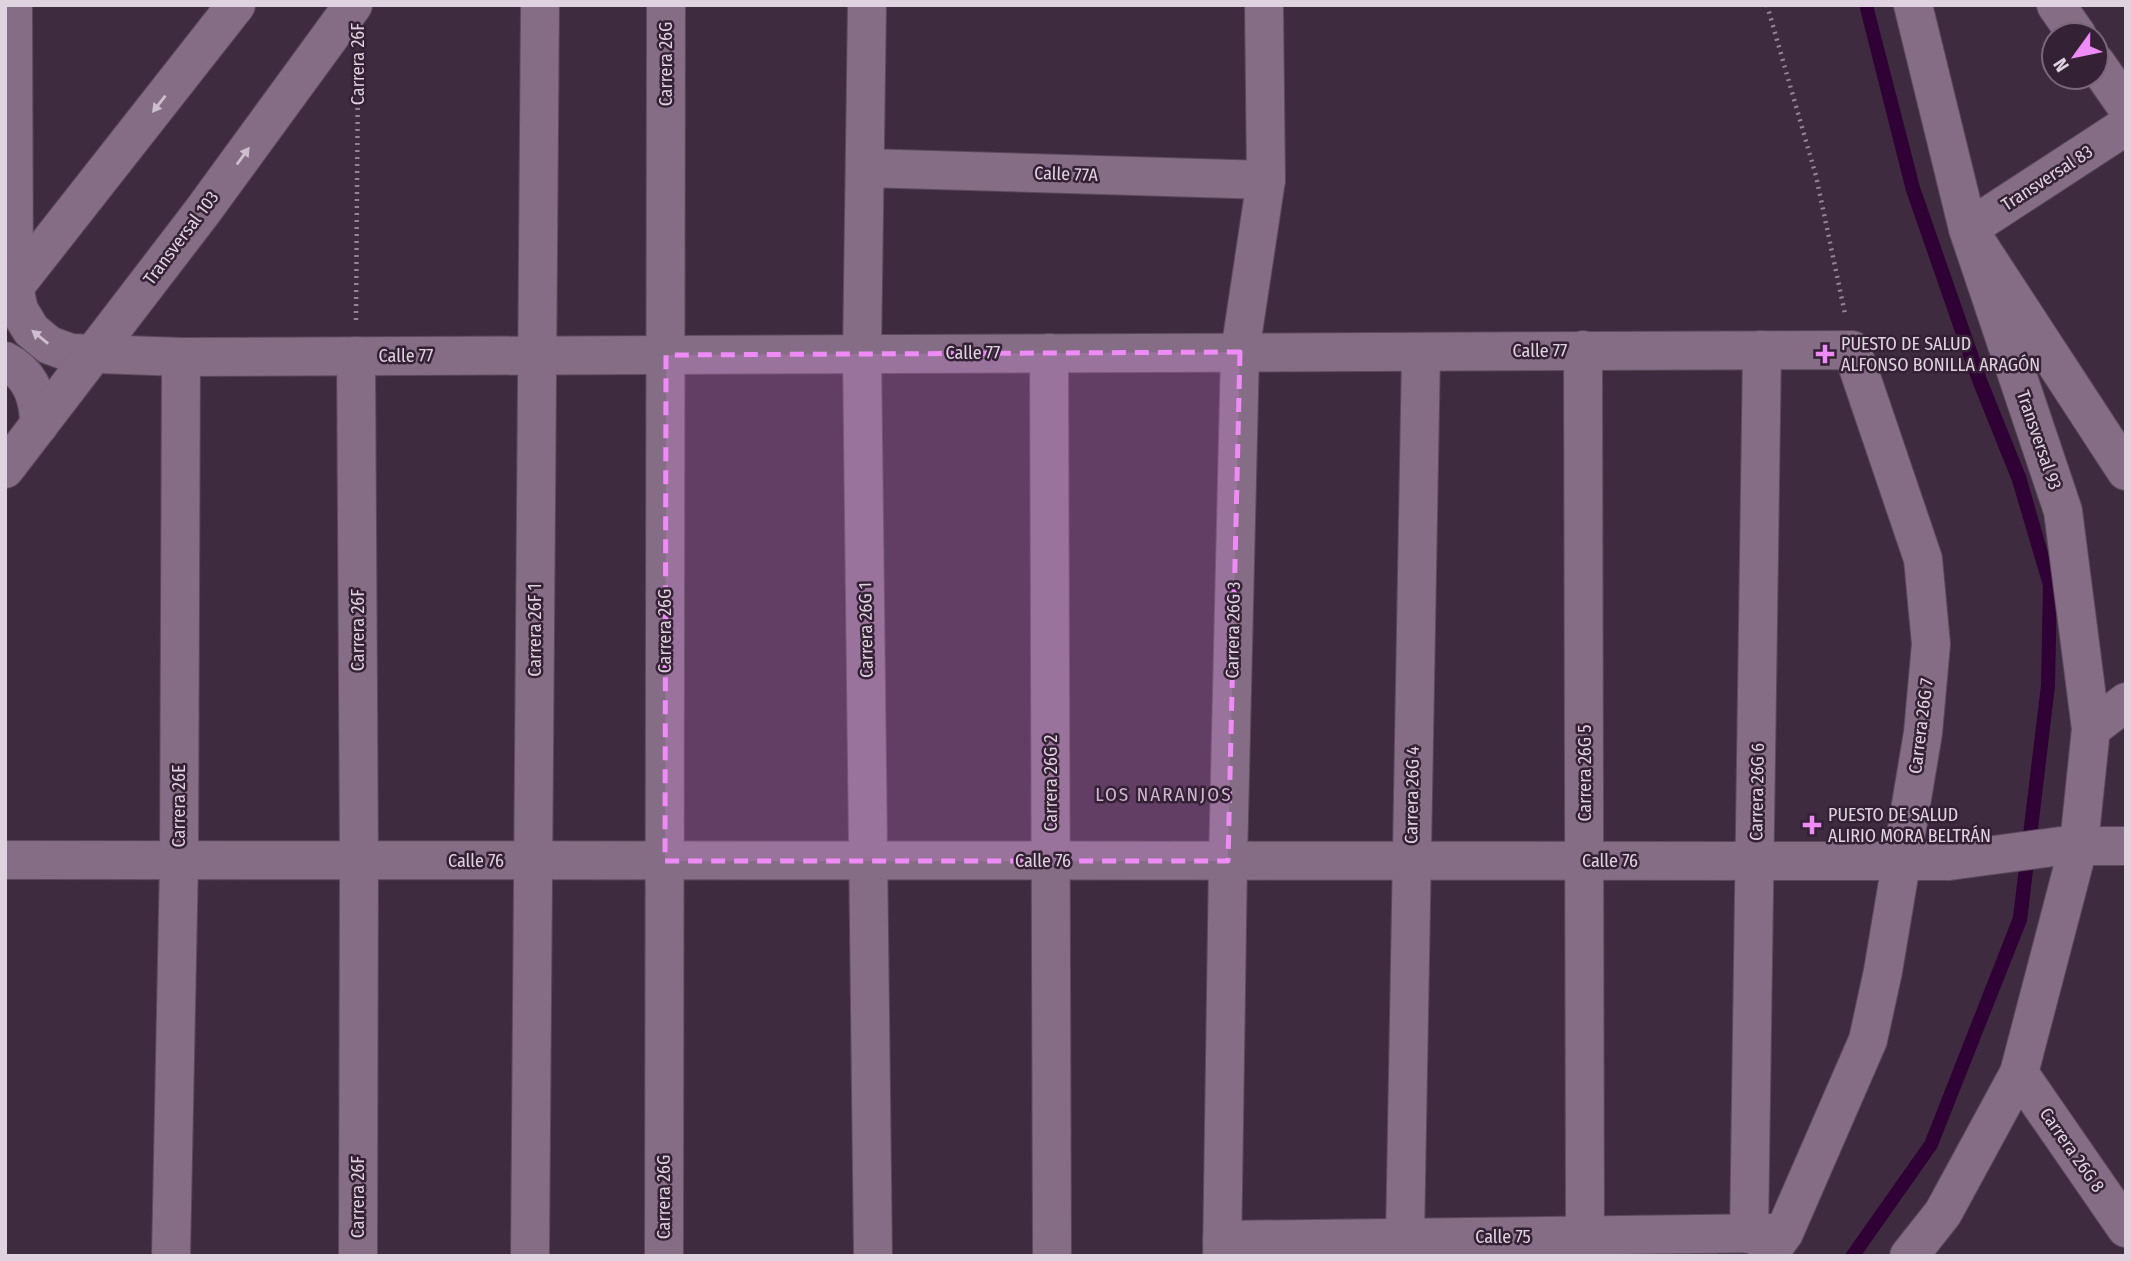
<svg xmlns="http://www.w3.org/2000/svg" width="2131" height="1261" font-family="'Fira Sans Condensed',sans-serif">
	<rect width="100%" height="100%" fill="#3f2b40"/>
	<path fill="#6b3c6e" d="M1718,1252L1716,1256H1581Z"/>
	<path fill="#300134" d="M1859,5H1873L1920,187L1987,379L2026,476L2057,584L2055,686L2027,921L1937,1148L1861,1256H1844L1925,1141L2013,917L2041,685L2043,586L2012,481L1973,384L1906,191Z"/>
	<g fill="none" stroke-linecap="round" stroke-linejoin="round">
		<defs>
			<g id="minor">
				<path d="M13,5L14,287L19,310L31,330L49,345L71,353L181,357L1852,350L1923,559L1931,644L1923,733L1883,971L1868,1040L1784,1233L1767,1256"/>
				<path d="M867,5L862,354L873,1256"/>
				<path d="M2056,5L2077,35"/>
				<path d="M2096,63L2126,106"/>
				<path d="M2126,126L1968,229L2126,471"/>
				<path d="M865,168L1266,180"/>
				<path d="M9,294L236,5"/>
				<path d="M1583,350L1585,1237"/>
				<path d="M1049,353L1052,1256"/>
				<path d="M356,356L359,861L358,1256"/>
				<path d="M5,361C31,374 39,398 39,425"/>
				<path d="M5,469L202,212L353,5"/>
				<path d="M2091,729L2126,702"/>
				<path d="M5,860L1949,861L2061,846H2126"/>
				<path d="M2019,1073L2126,1228"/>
				<path d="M1749,1234L1762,350"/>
				<path d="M1405,1238L1421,352"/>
				<path d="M1222,1240L1773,1233"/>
				<path d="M171,1256L179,861L181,357"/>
				<path d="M530,1256L540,5"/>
				<path d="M664,1256L666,5"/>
				<path d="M1222,1256L1228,861L1240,352L1266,180L1264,5"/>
				<path d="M1909,1256L1943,1213L2019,1073L2079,844L2091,729L2063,511L1968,229L1913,5"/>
			</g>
		</defs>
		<use href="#minor" stroke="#59495a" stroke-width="40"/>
		<g stroke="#948495" stroke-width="4.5" stroke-dasharray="2 5" stroke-linecap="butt">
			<path d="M1767,5L1816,176L1845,314"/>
			<path d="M356,320L358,63"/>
		</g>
		<use href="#minor" stroke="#846d85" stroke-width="38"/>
	</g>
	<defs><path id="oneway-solid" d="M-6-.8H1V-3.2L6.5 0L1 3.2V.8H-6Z" transform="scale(1.75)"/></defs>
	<g fill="#cebfce">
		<use href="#oneway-solid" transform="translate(159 104) rotate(128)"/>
		<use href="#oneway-solid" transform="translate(243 156) rotate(-54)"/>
		<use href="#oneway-solid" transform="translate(40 337) rotate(-141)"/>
	</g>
	<path fill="#ef8bf6" fill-opacity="0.2" stroke="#ef8bf6" stroke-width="5" stroke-dasharray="14 9" stroke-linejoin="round" d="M1240,352L1228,861H665L666,355Z"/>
	<g fill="#ef8bf6" stroke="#342135" stroke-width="2.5">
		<path d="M1821.5 343.5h7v7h7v7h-7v7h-7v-7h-7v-7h7z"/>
		<path d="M1808.5 814.5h7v7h7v7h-7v7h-7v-7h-7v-7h7z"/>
	</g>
	<g text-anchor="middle" stroke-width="5" stroke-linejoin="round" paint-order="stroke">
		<g font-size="18" fill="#e0d3e0" stroke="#342135">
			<text transform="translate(358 64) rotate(-90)" y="6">Carrera 26F</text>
			<text transform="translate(666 64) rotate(-90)" y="6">Carrera 26G</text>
			<text transform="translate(1066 174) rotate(2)" y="6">Calle 77A</text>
			<text transform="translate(2047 178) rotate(-33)" y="6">Transversal 83</text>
			<text transform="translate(181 238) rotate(-53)" y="6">Transversal 103</text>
			<text x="1540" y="357">Calle 77</text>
			<text x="973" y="359">Calle 77</text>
			<text x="406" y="362">Calle 77</text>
			<text transform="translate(2039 440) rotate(71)" y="6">Transversal 93</text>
			<text transform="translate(358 630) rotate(-90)" y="6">Carrera 26F</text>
			<text transform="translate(535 630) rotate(-90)" y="6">Carrera 26F 1</text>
			<text transform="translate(866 630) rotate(-91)" y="6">Carrera 26G 1</text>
			<text transform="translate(1233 630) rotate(-89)" y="6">Carrera 26G 3</text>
			<text transform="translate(665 631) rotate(-90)" y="6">Carrera 26G</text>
			<text transform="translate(1921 726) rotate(-83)" y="6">Carrera 26G 7</text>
			<text transform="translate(1585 773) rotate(-90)" y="6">Carrera 26G 5</text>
			<text transform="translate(1051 783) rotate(-90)" y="6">Carrera 26G 2</text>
			<text transform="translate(1757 792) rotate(-89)" y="6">Carrera 26G 6</text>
			<text transform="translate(1412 795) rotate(-89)" y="6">Carrera 26G 4</text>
			<text transform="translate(179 806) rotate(-90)" y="6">Carrera 26E</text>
			<text x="476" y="867">Calle 76</text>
			<text x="1043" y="867">Calle 76</text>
			<text x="1610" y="867">Calle 76</text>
			<text transform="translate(2072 1150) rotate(55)" y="6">Carrera 26G 8</text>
			<text transform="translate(358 1197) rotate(-90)" y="6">Carrera 26F</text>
			<text transform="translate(664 1197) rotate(-90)" y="6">Carrera 26G</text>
			<text x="1503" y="1243">Calle 75</text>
		</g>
		<g font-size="18" fill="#e0d3e0" stroke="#342135" text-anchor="start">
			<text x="1841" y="350">PUESTO DE SALUD<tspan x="1841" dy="21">ALFONSO BONILLA ARAGÓN</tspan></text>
			<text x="1828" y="821">PUESTO DE SALUD<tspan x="1828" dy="21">ALIRIO MORA BELTRÁN</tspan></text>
		</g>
		<g font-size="19" letter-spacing="2" fill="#d0b7d1" stroke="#342135">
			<text x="1164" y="801">LOS NARANJOS</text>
		</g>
	</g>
	<rect width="2131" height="1261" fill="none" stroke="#e0d3e0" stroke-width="14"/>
	<g transform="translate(2075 56) rotate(237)"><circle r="33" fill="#342135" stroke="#796879" stroke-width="2"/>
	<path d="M0-5L12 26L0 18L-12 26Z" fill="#ef8bf6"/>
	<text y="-10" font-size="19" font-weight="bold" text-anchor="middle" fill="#e0d3e0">N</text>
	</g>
</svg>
